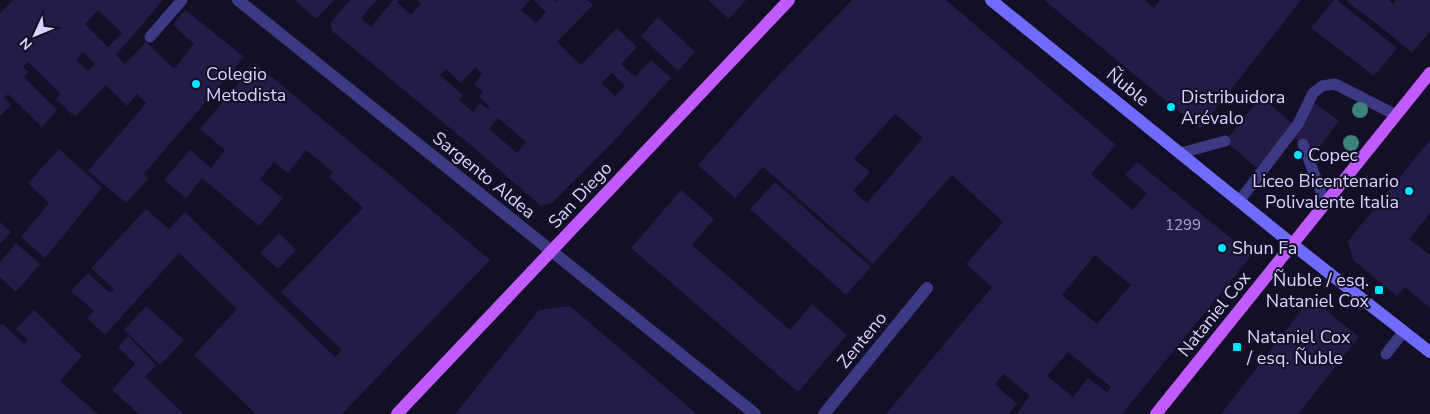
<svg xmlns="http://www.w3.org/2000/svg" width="1430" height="414" font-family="'Nunito Sans',sans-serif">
	<rect width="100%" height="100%" fill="#130f26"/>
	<g fill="#241b47" fill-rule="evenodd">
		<path d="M13,0H163L116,55L125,64L146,42L174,69L194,44L173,25L185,10L244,57L144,174L149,178L126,203L88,171L146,103L137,94L127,106L106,85L75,117L56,99L61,94L28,62L23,67L29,72L24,77L57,110L42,127L8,94L4,98L11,105L0,116V13ZM98,10L122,33L108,47L85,24ZM83,52L95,64L88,71L76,60Z"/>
		<path d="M295,0H334L316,19Z"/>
		<path d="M350,0H377L361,18L371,27L393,0H399L397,2L411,15L421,4L417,0H530L521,10L536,23L546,12L533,0H553L555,2L557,0H587L593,5L557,42L581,65L617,28L637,47L621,64L635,77L651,60L671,78L612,143L553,202L541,206L473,147L331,30V22ZM475,67L482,74L474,84L483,92L479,97L490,107L488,109L480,103L473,112L459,100L463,95L440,75L446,69L461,83ZM612,73L625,86L615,96L601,83ZM498,118L526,142L517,153L489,129Z"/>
		<path d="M708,0H746L729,19Z"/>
		<path d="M852,0H946L1116,145L1091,174L1133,210L1147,193L1125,175L1137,162L1252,255L1122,414H1016L1030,396L1004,374L995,384L1017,404L1008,414H886L992,287L966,264L1003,222L952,175L873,264L763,167L735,198L698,165L769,85ZM895,114L923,138L867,203L853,191L870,172L854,159ZM1095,255L1131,285L1097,324L1062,295ZM1068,352L1111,387L1107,392L1088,378L1073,397L1047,376Z"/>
		<path d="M1044,0H1144L1154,8L1160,0H1301L1200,129Z"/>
		<path d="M1334,0H1337L1397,48L1374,76L1311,28Z"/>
		<path d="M1345,0H1389L1393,4L1396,0H1430V31L1412,53L1377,24Z"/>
		<path d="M658,17L695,52L678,71L641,36Z"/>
		<path d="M255,63L391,176L490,260L342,414H256L194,355L237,309L179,253L105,335L87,318L94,311L71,291L88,273L110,293L114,289L91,268L146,209L169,229L185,212L335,357L342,350L281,292L363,208L329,177L333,172L306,150L288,173L274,162L260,179L283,198L259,226L202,178L186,198L164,180L190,150L211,168L225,150L200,129Z"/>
		<path d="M1261,97L1293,124L1257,168L1225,141Z"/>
		<path d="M1315,103L1339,121L1315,153L1291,135Z"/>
		<path d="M1430,140V213L1409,239L1430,255V308L1405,287L1397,296L1353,260L1348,241Z"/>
		<path d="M59,149L102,188L45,258L21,237L49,203L28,183Z"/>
		<path d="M775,182L871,267L846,295L750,209Z"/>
		<path d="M681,190L714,219L692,245L790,330L812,304L847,335L798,392L631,248Z"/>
		<path d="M0,222L11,232L0,244Z"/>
		<path d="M279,233L296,250L278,269L260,253Z"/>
		<path d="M16,243L40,264L16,292L0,277V262Z"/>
		<path d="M1311,298L1359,337L1298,414H1221Z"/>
		<path d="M146,306L184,340L160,365L124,330Z"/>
		<path d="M570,306L697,414H455L539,310Z"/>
		<path d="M34,310L82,356L60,381L98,414H0V325L2,323L24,344L28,340L16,329Z"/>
		<path d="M128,336L156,365L145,377L184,414H139L112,390L135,364L118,347Z"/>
	</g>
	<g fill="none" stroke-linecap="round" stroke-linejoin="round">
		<g stroke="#3d3a85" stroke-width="11">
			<path d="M150,37L182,0"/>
			<path d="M1303,144L1325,203"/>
			<path d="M1181,153L1225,141"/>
			<path d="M1240,200L1298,124L1313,93L1322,86L1335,84L1396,115"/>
			<path d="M1386,354L1404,331"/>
		</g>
		<g stroke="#3d3a85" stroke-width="12">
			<path d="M238,0L755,414"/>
			<path d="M824,414L927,288"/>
		</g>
		<path stroke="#6f6bff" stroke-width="12" d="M991,0L1292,244L1430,352"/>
		<g stroke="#c25bff" stroke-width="12">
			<path d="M397,414L789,0"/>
			<path d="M1156,414L1430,73"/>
		</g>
	</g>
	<g fill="#3d827b">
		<circle cx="1360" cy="110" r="8"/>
		<circle cx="1351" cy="143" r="8"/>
	</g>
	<g fill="#00e5ff" stroke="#130f26" stroke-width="2">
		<circle cx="196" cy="84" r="5"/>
		<circle cx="1171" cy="107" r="5"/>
		<circle cx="1298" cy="155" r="5"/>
		<circle cx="1409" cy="191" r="5"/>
		<circle cx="1222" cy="248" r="5"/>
		<rect x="1374" y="285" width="10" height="10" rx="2.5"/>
		<rect x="1232" y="342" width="10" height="10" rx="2.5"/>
	</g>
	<g text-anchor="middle" stroke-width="4" stroke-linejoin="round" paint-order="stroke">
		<g font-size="15" fill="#aca6d1">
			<text x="1183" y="230">1299</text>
		</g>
		<g font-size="18" fill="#d9d4ff" stroke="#130f26" text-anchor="start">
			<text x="206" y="80">Colegio<tspan x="206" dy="21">Metodista</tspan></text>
			<text x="1181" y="103">Distribuidora<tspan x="1181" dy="21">Arévalo</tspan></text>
			<text x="1308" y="161">Copec</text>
			<text x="1399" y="187" text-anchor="end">Liceo Bicentenario<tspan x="1399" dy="21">Polivalente Italia</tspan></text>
			<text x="1232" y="254">Shun Fa</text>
			<text x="1369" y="286" text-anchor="end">Ñuble / esq.<tspan x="1369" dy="21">Nataniel Cox</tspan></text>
			<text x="1247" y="343">Nataniel Cox<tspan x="1247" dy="21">/ esq. Ñuble</tspan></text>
		</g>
		<g font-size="18" fill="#d9d4ff" stroke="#130f26">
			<text transform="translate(1128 87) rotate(39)" y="6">Ñuble</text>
			<text transform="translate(484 175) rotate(39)" y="6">Sargento Aldea</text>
			<text transform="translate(580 195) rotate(-47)" y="6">San Diego</text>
			<text transform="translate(1214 314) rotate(-51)" y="6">Nataniel Cox</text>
			<text transform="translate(862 340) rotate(-51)" y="6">Zenteno</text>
		</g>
	</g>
	<g transform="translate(35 35) rotate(226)" stroke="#130f26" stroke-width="4" paint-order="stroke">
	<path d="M0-4L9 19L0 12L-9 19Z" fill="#d9d4ff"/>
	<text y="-8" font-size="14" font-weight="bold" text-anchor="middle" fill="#d9d4ff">N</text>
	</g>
</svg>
